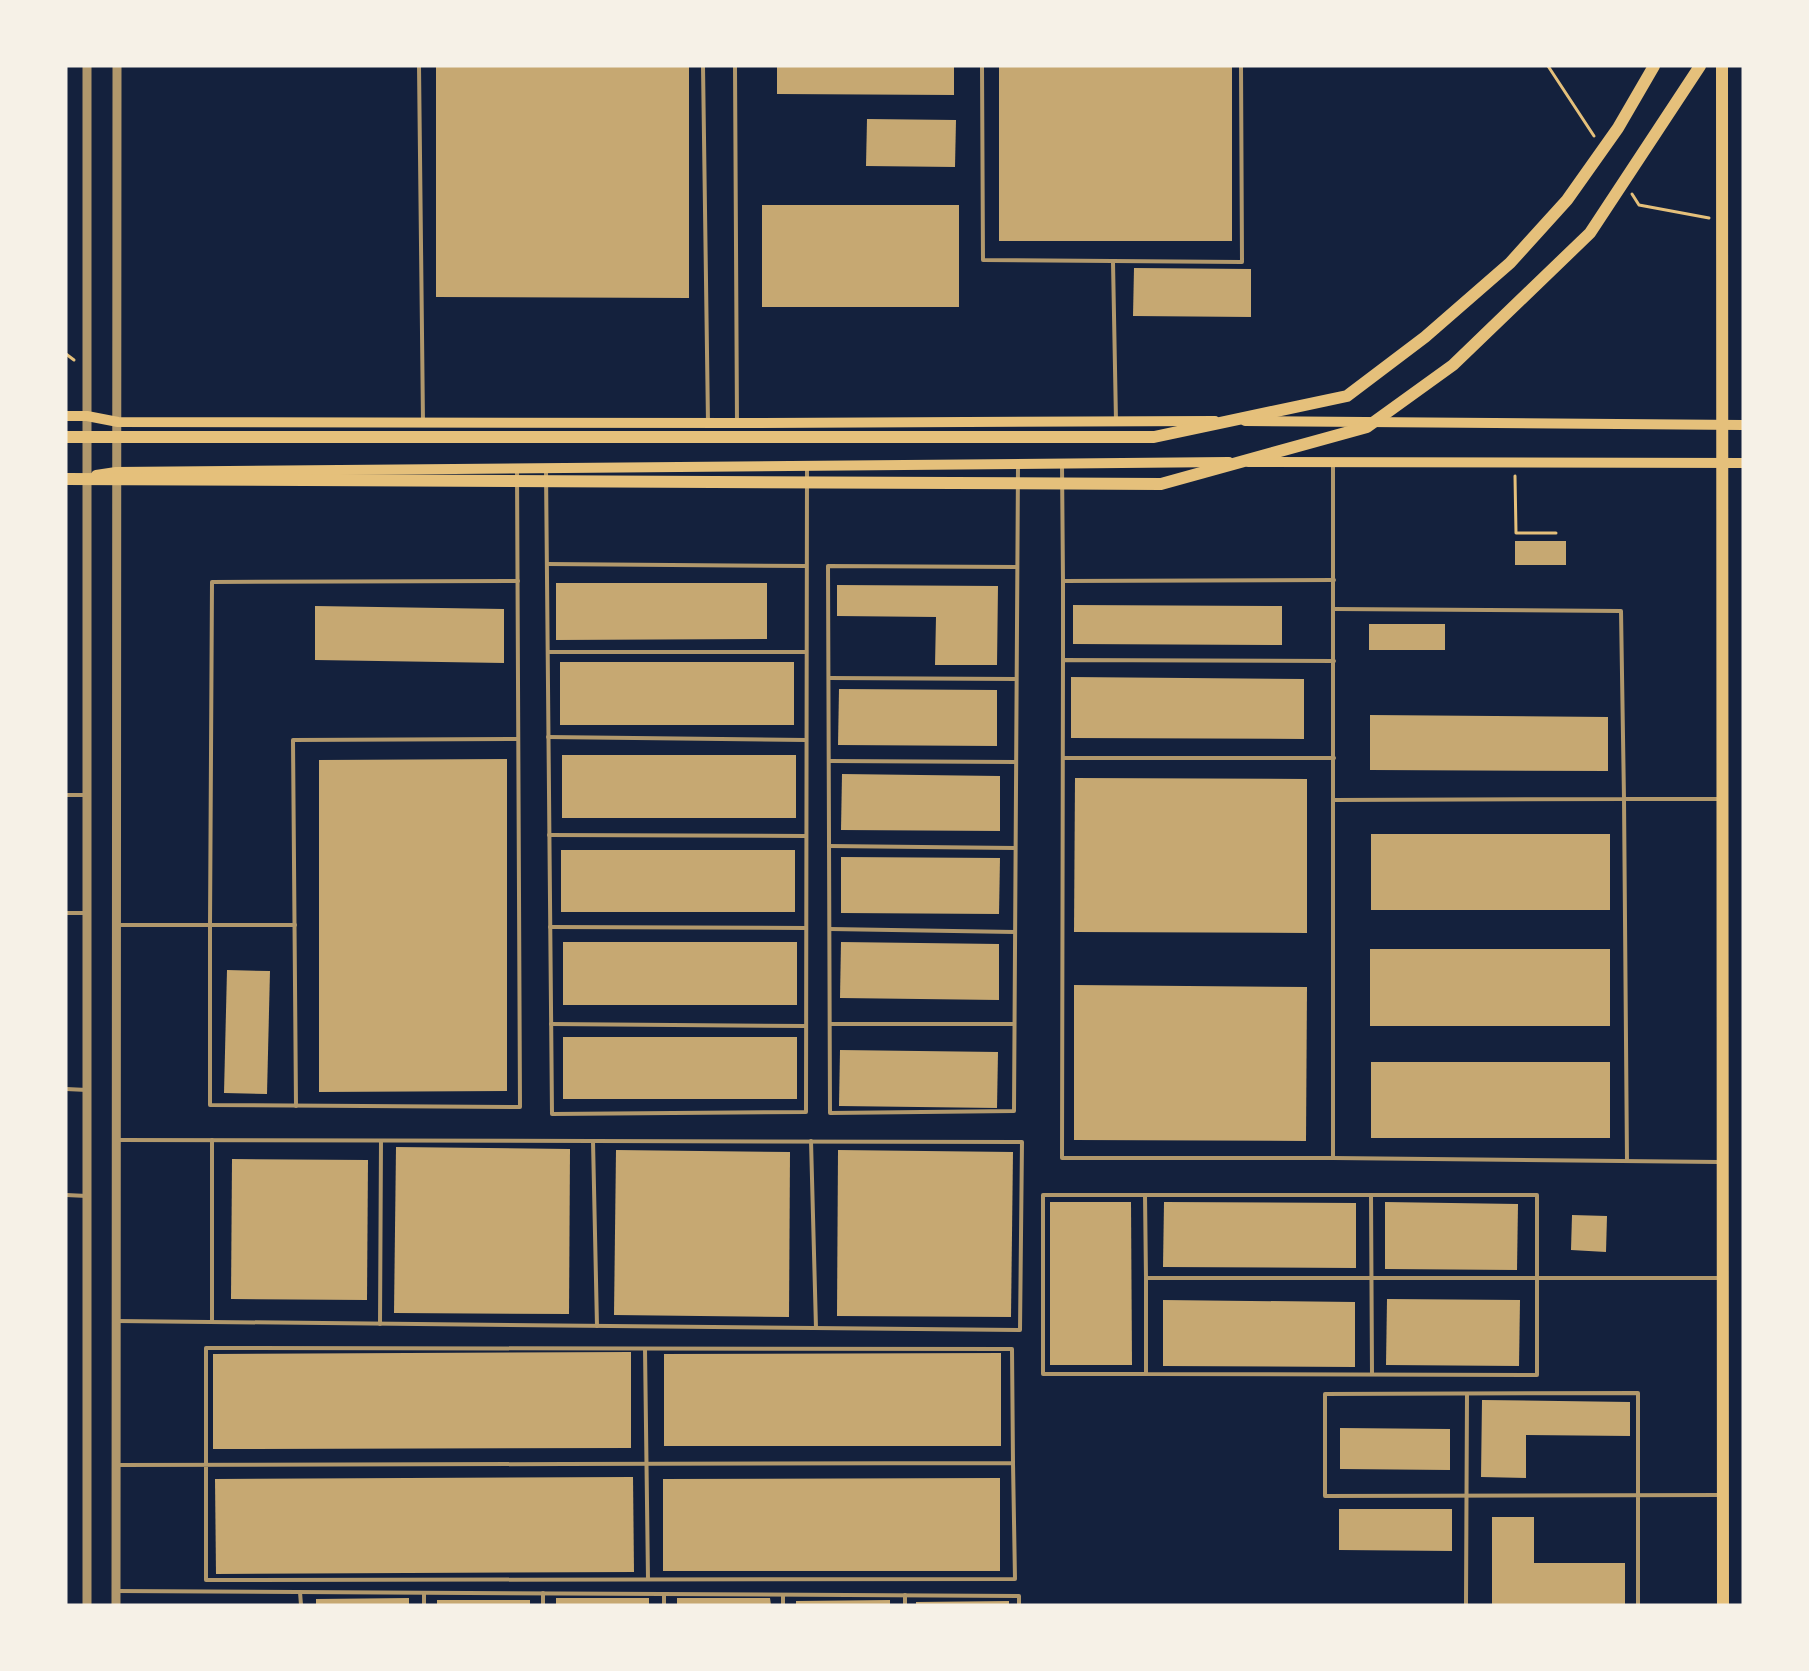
<svg xmlns="http://www.w3.org/2000/svg" width="1809" height="1671" font-family="Commissioner,sans-serif">
	<rect width="100%" height="100%" fill="#14213d"/>
	<g fill="#c6a872">
		<path d="M436,66H689V298L436,297Z"/>
		<path d="M777,66H954V95L777,94Z"/>
		<rect x="999" y="66" width="233" height="175"/>
		<path d="M867,119L956,120L955,167L866,166Z"/>
		<rect x="762" y="205" width="197" height="102"/>
		<path d="M1134,268L1251,269V317L1133,316Z"/>
		<rect x="1515" y="541" width="51" height="24"/>
		<path d="M556,583H767V639L556,640Z"/>
		<path d="M837,585L998,586L997,665H935L936,617L837,616Z"/>
		<path d="M1073,605L1282,606V645L1073,644Z"/>
		<path d="M315,606L504,609V663L315,660Z"/>
		<rect x="1369" y="624" width="76" height="26"/>
		<rect x="560" y="662" width="234" height="63"/>
		<path d="M1071,677L1304,679V739L1071,738Z"/>
		<path d="M839,689L997,690V746L838,745Z"/>
		<path d="M1370,715L1608,717V771L1370,770Z"/>
		<rect x="562" y="755" width="234" height="63"/>
		<path d="M507,759V1091L319,1092V760Z"/>
		<path d="M842,774L1000,776V831L841,830Z"/>
		<path d="M1075,778L1307,779V933L1074,932Z"/>
		<rect x="1371" y="834" width="239" height="76"/>
		<rect x="561" y="850" width="234" height="62"/>
		<path d="M841,857L1000,858L999,914L841,913Z"/>
		<rect x="563" y="942" width="234" height="63"/>
		<path d="M841,942L999,944V1000L840,998Z"/>
		<rect x="1370" y="949" width="240" height="77"/>
		<path d="M227,970L270,971L267,1094L224,1093Z"/>
		<path d="M1074,985L1307,987L1306,1141L1074,1140Z"/>
		<rect x="563" y="1037" width="234" height="62"/>
		<path d="M840,1050L998,1052L997,1108L839,1106Z"/>
		<rect x="1371" y="1062" width="239" height="76"/>
		<path d="M396,1147L570,1149L569,1314L394,1313Z"/>
		<path d="M616,1150L790,1152L789,1317L614,1315Z"/>
		<path d="M838,1150L1013,1152L1011,1317L837,1316Z"/>
		<path d="M232,1159L368,1160L367,1300L231,1299Z"/>
		<path d="M1050,1202H1131L1132,1365H1050Z"/>
		<path d="M1164,1202L1356,1203V1268L1163,1267Z"/>
		<path d="M1385,1202L1518,1204L1517,1270L1385,1269Z"/>
		<path d="M1572,1215L1607,1216L1606,1252L1571,1250Z"/>
		<path d="M1387,1299L1520,1300L1519,1366L1386,1365Z"/>
		<path d="M1163,1300L1355,1302V1367L1163,1366Z"/>
		<path d="M631,1352V1448L213,1449V1354Z"/>
		<path d="M1001,1353V1446H664V1354Z"/>
		<path d="M1482,1400L1630,1402V1436L1526,1435V1478L1481,1477Z"/>
		<path d="M1340,1428L1450,1429V1470L1340,1469Z"/>
		<path d="M633,1477L634,1572L216,1574L215,1479Z"/>
		<path d="M1000,1478V1571H663V1479Z"/>
		<path d="M1339,1509H1452V1551L1339,1550Z"/>
		<path d="M1492,1517H1534V1563H1625V1605H1492Z"/>
		<path d="M409,1598V1605H316V1599Z"/>
		<rect x="556" y="1598" width="93" height="7"/>
		<path d="M677,1598H770L771,1605H677Z"/>
		<rect x="437" y="1600" width="93" height="5"/>
		<path d="M890,1600V1605H796V1601Z"/>
		<path d="M1009,1601V1605H916V1602Z"/>
	</g>
	<g fill="none" stroke-linecap="round" stroke-linejoin="round">
		<g stroke="#e5c07b" stroke-width="3">
			<path d="M1548,66L1594,136"/>
			<path d="M1632,194L1639,205L1709,218"/>
			<path d="M66,354L74,360"/>
			<path d="M1515,476L1516,533H1556"/>
		</g>
		<g stroke="#b1986c" stroke-width="4">
			<path d="M419,66L423,422"/>
			<path d="M703,66L708,423"/>
			<path d="M735,66L737,423"/>
			<path d="M982,66L983,260L1242,262L1241,66"/>
			<path d="M1113,262L1116,421"/>
			<path d="M1333,462V1158H1062L1063,660L1334,661"/>
			<path d="M1062,465L1063,581"/>
			<path d="M546,470L552,1114L806,1112L807,467"/>
			<path d="M547,564L806,566"/>
			<path d="M1017,567L828,566L830,1113L1014,1111L1018,465"/>
			<path d="M548,652H806"/>
			<path d="M1063,660V581L1334,580"/>
			<path d="M829,678L1016,679"/>
			<path d="M548,737L806,740"/>
			<path d="M1063,758H1334"/>
			<path d="M829,761L1016,762"/>
			<path d="M66,795H87"/>
			<path d="M1334,800L1624,799L1621,611L1334,609"/>
			<path d="M549,835L806,836"/>
			<path d="M829,846L1015,848"/>
			<path d="M66,913H87"/>
			<path d="M118,925H210V1105L520,1107L517,469"/>
			<path d="M295,925H210L212,582L518,581"/>
			<path d="M550,927L806,928"/>
			<path d="M830,929L1015,932"/>
			<path d="M551,1024L806,1026"/>
			<path d="M830,1024H1014"/>
			<path d="M66,1089L87,1090"/>
			<path d="M296,1106L293,740L518,739"/>
			<path d="M117,1140L1022,1142L1020,1330L117,1321"/>
			<path d="M212,1140V1322"/>
			<path d="M593,1141L597,1326"/>
			<path d="M811,1141L816,1328"/>
			<path d="M1333,1158L1719,1162"/>
			<path d="M1627,1161L1624,799H1721"/>
			<path d="M66,1195L87,1196"/>
			<path d="M1145,1195L1146,1278"/>
			<path d="M1371,1195L1372,1374"/>
			<path d="M380,1324L381,1141"/>
			<path d="M645,1349L648,1579"/>
			<path d="M1146,1374L1537,1375V1195H1043V1374H1146V1278H1719"/>
			<path d="M116,1465C415,1464 714,1464 1013,1463L1012,1349L206,1348V1580L1015,1579L1013,1463"/>
			<path d="M116,1591L1019,1596V1605"/>
			<path d="M300,1592L301,1605"/>
			<path d="M424,1593V1605"/>
			<path d="M664,1594V1605"/>
			<path d="M783,1595V1605"/>
			<path d="M905,1595V1605"/>
			<path d="M543,1605V1593"/>
			<path d="M1466,1605L1467,1394"/>
			<path d="M1638,1605V1393L1325,1394V1496C1456,1496 1588,1495 1720,1495"/>
		</g>
		<g stroke="#b1986c" stroke-width="9">
			<path d="M87,1605V66"/>
			<path d="M116,1605L117,66"/>
		</g>
		<g stroke="#e5c07b" stroke-width="10">
			<path d="M66,416H87L118,422L737,423L1215,421"/>
			<path d="M1245,421L1743,425"/>
			<path d="M1248,462L1743,463"/>
			<path d="M96,475L116,472L1229,462"/>
		</g>
		<g stroke="#e5c07b" stroke-width="12">
			<path d="M1722,66L1723,1605"/>
			<path d="M66,437H1154L1347,396L1425,337L1510,263L1567,200L1618,128L1654,66"/>
			<path d="M66,479L1161,484L1367,427L1453,365L1590,233L1700,66"/>
		</g>
	</g>
	<rect width="1809" height="1671" fill="none" stroke="#f6f1e7" stroke-width="135"/>
</svg>
